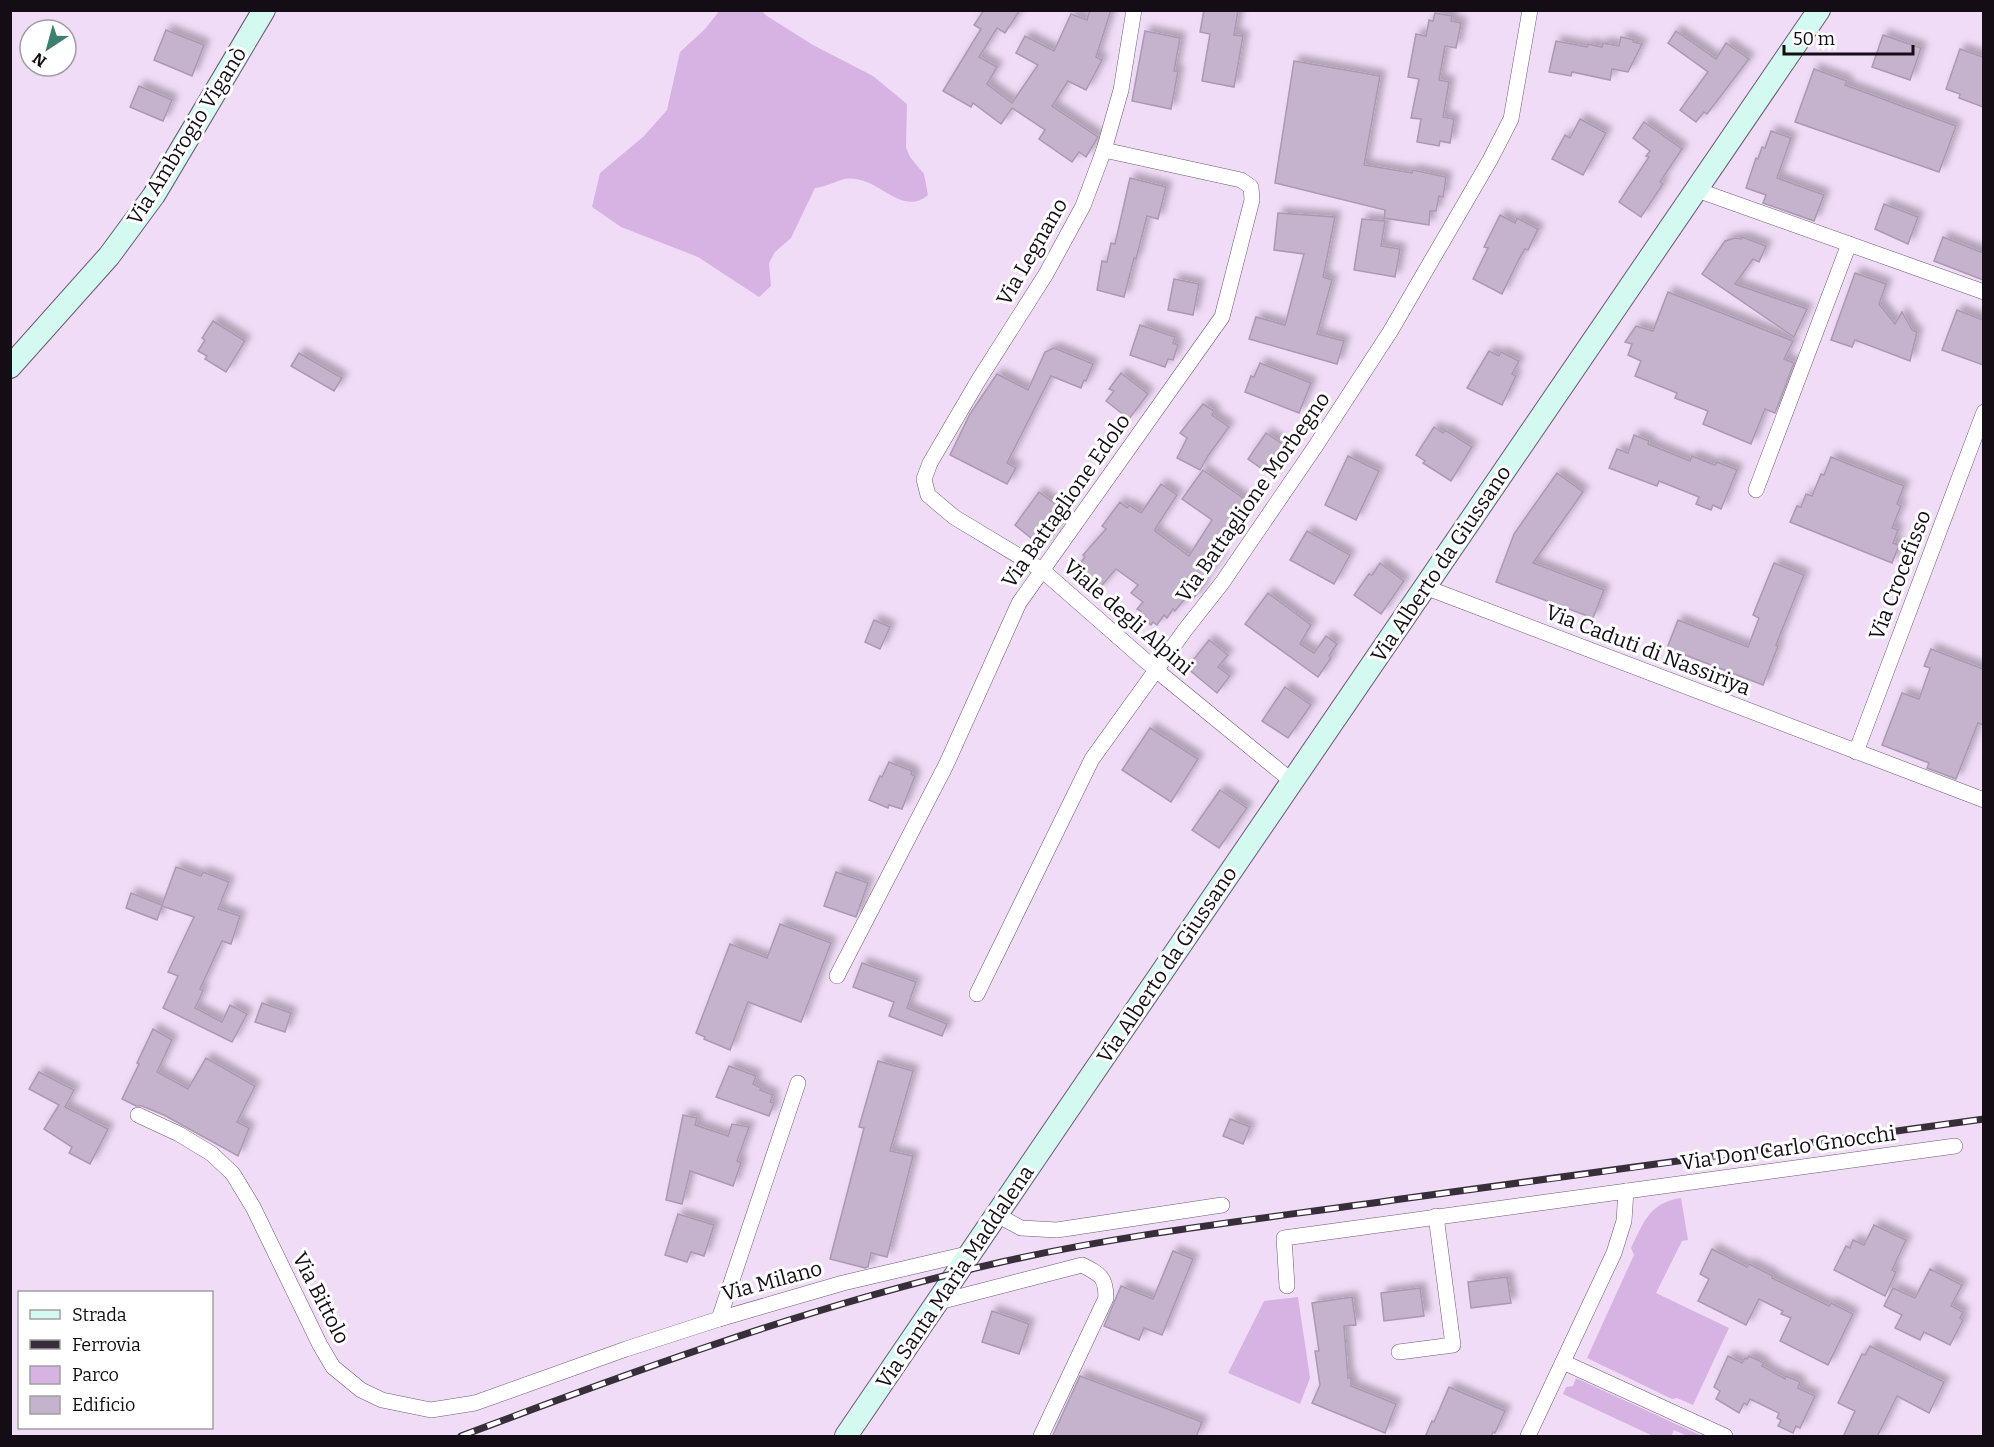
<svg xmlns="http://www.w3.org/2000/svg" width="1994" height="1447" font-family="Bitter,serif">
	<defs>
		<filter id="shadow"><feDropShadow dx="5.5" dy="-5.5" stdDeviation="3" flood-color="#0004"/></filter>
	</defs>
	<rect width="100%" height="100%" fill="#f0dcf7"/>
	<g fill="#d7b3e4">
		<path d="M720,10L762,11L767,16L813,45L873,76L907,104L906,147L910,157L924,174L928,195C904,216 881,182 856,179C842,176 829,187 815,188L791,238L775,252L769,263L771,286L759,297L698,257L621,227L592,207L600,173L644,136L667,110L680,52L705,29Z"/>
		<path d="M1681,1198L1688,1240L1682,1241L1656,1293L1729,1328L1693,1405L1677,1398L1672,1399L1587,1358L1634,1255L1631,1248C1644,1222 1649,1203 1681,1198Z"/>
		<path d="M1298,1297L1310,1378L1300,1404L1228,1373L1264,1301Z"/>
		<path d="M1576,1378L1702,1436H1687L1674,1430L1671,1436H1653L1563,1394L1566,1387L1573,1386Z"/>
	</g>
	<g fill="#c5b2cc" stroke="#ab98b2" stroke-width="1.5" filter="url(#shadow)">
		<path d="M984,10H1020L1005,33L997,28L979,57L997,67L987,84L1012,103L1038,65L1016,53L1025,36L1054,51L1071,14L1087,20L1090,10H1111L1096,57L1102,60L1086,90L1068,81L1052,106L1098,137L1086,157L1079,152L1072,162L1039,139L1045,130L1012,108L1001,124L973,103L971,107L943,91L981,29L974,25Z"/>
		<path d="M1204,10H1238L1234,35L1243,36L1234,87L1202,81L1210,34L1200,32Z"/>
		<path d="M1435,13L1452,16L1451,21L1461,23L1456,48L1445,46L1439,80L1449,82L1443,117L1454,119L1450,143L1440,141L1439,146L1417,142L1421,119L1411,118L1419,79L1408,77L1416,34L1426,36L1429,20L1433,21Z"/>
		<path d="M166,30L204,45L192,76L154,60Z"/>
		<path d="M1145,31L1180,38L1174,71H1178L1171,109L1132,101Z"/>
		<path d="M1676,31L1716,59L1726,43L1749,59L1707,114L1704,112L1696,122L1680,110L1708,72L1668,43Z"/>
		<path d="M1883,35L1921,48L1910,80L1872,67Z"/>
		<path d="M1621,37L1634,40L1633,42L1642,44L1628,72L1612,69L1610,80L1572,72L1571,76L1549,72L1556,41L1587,47L1588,44L1602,47L1603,43L1619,46Z"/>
		<path d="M1960,49L1983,57V107L1959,98L1960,94L1946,89Z"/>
		<path d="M1294,61L1380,76L1364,165L1412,173L1413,170L1446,177L1443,197L1439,196L1436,211H1430L1429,225L1384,218L1385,210L1275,183Z"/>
		<path d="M1814,69L1847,81L1845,85L1956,126L1939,172L1795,122Z"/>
		<path d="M139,86L172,100L163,121L130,107Z"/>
		<path d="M1580,119L1606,133L1583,175L1552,159L1565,135L1570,138Z"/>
		<path d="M1644,122L1682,149L1660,182L1663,184L1641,217L1619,202L1649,157L1646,156L1650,151L1633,138Z"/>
		<path d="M1771,131L1791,138L1777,178L1824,195L1814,221L1763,203L1766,195L1746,188L1756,158L1758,159L1762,147L1765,148Z"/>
		<path d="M1130,178L1166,187L1158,219L1147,216L1136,259L1134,258L1124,297L1097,290L1102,261L1107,262L1111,243L1115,244Z"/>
		<path d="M1884,204L1918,217L1908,244L1875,229Z"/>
		<path d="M1278,213L1335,217L1323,277L1332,280L1317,334L1344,341L1337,364L1249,339L1256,317L1285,325L1304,254L1274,250Z"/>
		<path d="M1500,215L1515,223L1517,218L1538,229L1528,250L1525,249L1519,259L1502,294L1473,279L1488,248L1484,247Z"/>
		<path d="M1362,219L1385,221L1381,246L1400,249L1395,277L1354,270Z"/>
		<path d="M1742,237L1766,246L1759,262L1753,259L1735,284L1807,309L1794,337L1702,274L1725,241L1735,238L1741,239Z"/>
		<path d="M1943,237L1983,253V280L1934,261Z"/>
		<path d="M1855,273L1886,284L1879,304L1895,324L1902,312L1912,330L1917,332L1910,361L1855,340L1852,347L1831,340Z"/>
		<path d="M1174,279L1199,284L1193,315L1168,310Z"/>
		<path d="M1668,292L1793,341L1784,359L1794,363L1775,413L1765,409L1751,444L1703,424L1708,411L1675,398L1677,393L1635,376L1641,361L1628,355L1632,344L1625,342L1636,326L1653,331Z"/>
		<path d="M1957,310L1983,320V365L1942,350Z"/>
		<path d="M213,321L245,341L226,372L205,359L207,356L198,351L205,340L202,338Z"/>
		<path d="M1140,325L1175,337L1173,343L1178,345L1173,360L1168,359L1165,367L1130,355Z"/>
		<path d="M1054,348L1093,364L1086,381L1084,380L1081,388L1051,376L1007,463L1016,468L1007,484L950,455L970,414L997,374L1028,390L1045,352Z"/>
		<path d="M1489,351L1499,356L1501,352L1519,361L1512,374L1516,376L1502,405L1467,388Z"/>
		<path d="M299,353L342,378L334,391L291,366Z"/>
		<path d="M1260,363L1311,383L1299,413L1245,392L1251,376L1254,377Z"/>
		<path d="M1121,373L1148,394L1129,419L1106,401L1114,391L1109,389Z"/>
		<path d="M1203,404L1214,411L1212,415L1229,427L1208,456L1200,470L1177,458L1187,438L1180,433Z"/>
		<path d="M1434,427L1443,433L1445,430L1472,447L1451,481L1423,463L1425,461L1416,455Z"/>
		<path d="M1266,433L1290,449L1272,476L1248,459Z"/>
		<path d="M1634,435L1649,441L1648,444L1690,461L1692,456L1715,465L1717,462L1737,470L1721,509L1713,505L1711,510L1696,504L1699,497L1659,481L1657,486L1609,468L1617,449L1628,453Z"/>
		<path d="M1348,456L1379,471L1356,520L1325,505Z"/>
		<path d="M1831,457L1904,486L1897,504L1901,506L1892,528L1898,530L1893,543L1899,545L1892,563L1790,522L1797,506L1801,507L1806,494L1812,496L1821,474L1824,475Z"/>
		<path d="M1203,470L1246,500L1217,540L1224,545L1217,556L1220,558L1201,585L1203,586L1193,599L1188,595L1175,611L1173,609L1167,618L1164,615L1157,625L1153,622L1151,625L1138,615L1141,611L1137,609L1143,602L1131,593L1138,585L1116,569L1098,590L1075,570L1085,557L1083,555L1106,529L1102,526L1120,502L1127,508L1129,505L1141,513L1161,484L1177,495L1155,529V531L1189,556L1212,520L1182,499Z"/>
		<path d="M1557,473L1583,492L1533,563L1604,590L1593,618L1496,582L1514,534Z"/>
		<path d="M1039,492L1066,512L1061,518L1063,519L1042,547L1015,525Z"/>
		<path d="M1307,531L1350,555L1334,584L1290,560Z"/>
		<path d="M1380,563L1404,581L1381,614L1354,595L1369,574L1372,575Z"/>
		<path d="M1774,563L1804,575L1776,645L1778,646L1763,685L1667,648L1678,620L1748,647L1759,618L1753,615Z"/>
		<path d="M1268,593L1311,625L1300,644L1314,653L1326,636L1337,644L1329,656L1331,658L1318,677L1245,624Z"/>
		<path d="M874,620L890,627L880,649L865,642Z"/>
		<path d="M1209,640L1228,655L1218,667L1230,676L1217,693L1187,668Z"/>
		<path d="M1931,649L1983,669V725L1978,723L1956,779L1927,768L1929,763L1882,745L1902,693L1919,699L1930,668L1924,666Z"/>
		<path d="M1285,687L1311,705L1288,738L1262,721Z"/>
		<path d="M1150,728L1198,759L1171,802L1122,770Z"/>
		<path d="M889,762L912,771L911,774L915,776L902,809L889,805L888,808L869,800L880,776L882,777Z"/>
		<path d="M1220,790L1247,808L1219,848L1192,830Z"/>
		<path d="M176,867L201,876L203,872L229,882L218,909L240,916L231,944L222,941L200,989L203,991L195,1008L222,1022L230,1005L247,1014L232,1042L163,1008L178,976L168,972L194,917L162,906L157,920L126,908L131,893L162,905Z"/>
		<path d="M836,872L868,883L856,917L824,906Z"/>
		<path d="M780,924L831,943L801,1022L748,1002L730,1050L704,1039L705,1037L696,1033L730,944L767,958Z"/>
		<path d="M862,963L916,982L907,1008L947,1024L942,1036L889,1016L894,1002L853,987Z"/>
		<path d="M262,1003L291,1013L285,1032L255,1022Z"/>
		<path d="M153,1029L172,1040L157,1072L188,1089L206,1058L255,1086L237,1122L249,1128L238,1156L164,1115L142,1106H136L122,1099L139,1064L137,1063Z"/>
		<path d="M878,1061L913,1071L890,1151L913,1156L887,1257L871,1253L868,1267L865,1268L830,1259L864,1128L859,1127Z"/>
		<path d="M729,1066L756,1076L753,1084L761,1088L760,1090L773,1095L770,1102L774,1103L769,1116L716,1097Z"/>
		<path d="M39,1072L74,1090L65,1107L108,1129L90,1164L69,1153L72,1147L44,1129L59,1105L29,1089Z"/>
		<path d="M683,1115L697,1118L695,1125L728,1136L732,1124L749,1127L737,1161L741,1163L733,1186L690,1171L682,1204L666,1200Z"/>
		<path d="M1230,1119L1250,1127L1243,1144L1223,1136Z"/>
		<path d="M678,1214L714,1225L704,1256L691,1252L687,1262L665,1255Z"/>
		<path d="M1874,1225L1906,1240L1892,1270L1896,1272L1885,1296L1834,1270L1846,1246L1850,1248L1853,1240L1864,1245Z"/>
		<path d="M1712,1249L1747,1267L1749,1264L1773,1276L1772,1278L1829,1306L1831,1303L1853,1314L1828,1365L1780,1341L1791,1318L1781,1314L1783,1311L1759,1299L1746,1325L1698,1301L1709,1279L1700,1274Z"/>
		<path d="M1173,1251L1193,1259L1162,1335L1144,1328L1139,1340L1104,1326L1121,1286L1153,1299Z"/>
		<path d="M1930,1269L1962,1285L1951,1306L1963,1312L1960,1318L1963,1320L1950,1345L1924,1332L1920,1340L1895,1328L1902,1315L1884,1306L1893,1288L1915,1298Z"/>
		<path d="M1507,1277L1511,1303L1471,1308L1468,1282Z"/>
		<path d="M1420,1288L1424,1316L1384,1321L1381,1293Z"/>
		<path d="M1352,1297L1356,1325L1344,1326L1348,1378H1351V1386L1396,1404L1385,1433L1312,1403L1320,1385L1315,1351H1319L1312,1303Z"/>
		<path d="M992,1311L1029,1324L1019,1354L982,1342Z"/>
		<path d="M1870,1346L1944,1382L1929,1413L1897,1396L1877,1437H1843L1855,1411L1838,1403L1862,1354L1865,1355Z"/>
		<path d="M1728,1356L1742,1363L1745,1358L1747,1359L1749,1356L1764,1363L1762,1366L1785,1379L1786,1376L1800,1382L1798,1388L1815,1396L1800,1428L1796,1426L1793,1433L1778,1426L1781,1420L1777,1418L1779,1413L1750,1399L1747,1405L1744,1403L1739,1413L1716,1399L1720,1391L1714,1387Z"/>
		<path d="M1080,1376L1202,1422L1196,1437H1052Z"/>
		<path d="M1449,1387L1505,1411L1495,1433L1493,1432L1491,1437H1425L1432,1421L1434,1422Z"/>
	</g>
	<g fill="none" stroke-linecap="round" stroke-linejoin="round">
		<defs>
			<g id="street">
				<path d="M1134,10L1121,90L1104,150L1083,206L1046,274L978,381L930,463L924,479L928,495L954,517L1042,570L1156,670L1293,782"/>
				<path d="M1697,190L1984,292"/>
				<path d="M1756,490L1849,244"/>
				<path d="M1425,587L1984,800"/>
				<path d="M1856,752L1984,412"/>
				<path d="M837,976L946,765L1019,603L1222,317L1252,200L1251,187L1241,180L1104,150"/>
				<path d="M977,994L1092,759L1185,630L1222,583L1315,447L1390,332L1490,160L1511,119L1530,10"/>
				<path d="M138,1115L179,1134L212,1154L233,1174L253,1207L320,1345L333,1367L361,1390L382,1400L431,1410L475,1403L626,1349L719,1319L843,1283L971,1253"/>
				<path d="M997,1215L1021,1228L1057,1230L1222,1205"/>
				<path d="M1287,1286L1284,1238L1955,1146"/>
				<path d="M939,1302L1082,1265C1100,1274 1106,1277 1106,1298L1041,1436"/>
				<path d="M719,1319L798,1083"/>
				<path d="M1399,1352L1453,1345L1436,1216"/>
				<path d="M1563,1362L1725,1436"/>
				<path d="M1528,1436L1614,1253L1624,1221L1626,1191"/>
			</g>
			<g id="secondary">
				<path d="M10,367L109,256L154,195L264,10"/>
				<path d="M846,1436L1063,1117L1819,10"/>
			</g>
		</defs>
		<use href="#street" stroke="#6b5a71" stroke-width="16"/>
		<use href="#secondary" stroke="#6b5a71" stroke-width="24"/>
		<use href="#street" stroke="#fff" stroke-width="15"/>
		<use href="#secondary" stroke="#d4f9f1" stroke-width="22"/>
		<defs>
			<path id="rail" d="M461,1436C639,1369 819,1303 1006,1261C1136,1232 1269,1218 1401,1199C1595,1173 1789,1146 1984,1119"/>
		</defs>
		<use href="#rail" stroke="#382e3a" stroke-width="7"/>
		<use href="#rail" stroke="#fff" stroke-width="4.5" stroke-dasharray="14" stroke-linecap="butt"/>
	</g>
	<g text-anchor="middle" stroke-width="6" stroke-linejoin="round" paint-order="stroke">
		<g font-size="21" fill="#140d16" stroke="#fff">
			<text transform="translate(187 136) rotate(-58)" y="7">Via Ambrogio Viganò</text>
			<text transform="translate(1032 252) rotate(-60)" y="7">Via Legnano</text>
			<text transform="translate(1253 497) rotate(-55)" y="7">Via Battaglione Morbegno</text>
			<text transform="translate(1066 501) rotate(-55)" y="7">Via Battaglione Edolo</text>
			<text transform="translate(1441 564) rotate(-56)" y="7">Via Alberto da Giussano</text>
			<text transform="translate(1900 575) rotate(-69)" y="7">Via Crocefisso</text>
			<text transform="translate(1128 617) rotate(41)" y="7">Viale degli Alpini</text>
			<text transform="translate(1648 650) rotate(21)" y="7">Via Caduti di Nassiriya</text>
			<text transform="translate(1167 965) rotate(-56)" y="7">Via Alberto da Giussano</text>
			<text transform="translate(1788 1148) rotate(-8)" y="7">Via Don Carlo Gnocchi</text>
			<text transform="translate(955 1277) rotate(-56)" y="7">Via Santa Maria Maddalena</text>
			<text transform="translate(772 1281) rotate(-15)" y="7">Via Milano</text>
			<text transform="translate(321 1298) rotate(63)" y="7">Via Bittolo</text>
		</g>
	</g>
	<rect width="1994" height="1447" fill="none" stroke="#140d16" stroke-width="24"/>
	<rect x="18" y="1291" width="195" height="138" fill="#ffffff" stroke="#a19ea2" stroke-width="1.5"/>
	<rect x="30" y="1310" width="30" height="9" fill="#d4f9f1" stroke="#a19ea2" stroke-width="1.5"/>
	<text x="72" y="1321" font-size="18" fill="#140d16">Strada</text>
	<rect x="30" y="1340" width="30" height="9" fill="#382e3a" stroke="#a19ea2" stroke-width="1.5"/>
	<text x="72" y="1351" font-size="18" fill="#140d16">Ferrovia</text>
	<rect x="30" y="1366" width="30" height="18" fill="#d7b3e4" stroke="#a19ea2" stroke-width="1.5"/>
	<text x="72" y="1381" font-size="18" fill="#140d16">Parco</text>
	<rect x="30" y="1396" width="30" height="18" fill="#c5b2cc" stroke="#a19ea2" stroke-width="1.5"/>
	<text x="72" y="1411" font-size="18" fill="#140d16">Edificio</text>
	<g transform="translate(48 48) rotate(216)"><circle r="28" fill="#ffffff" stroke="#a19ea2" stroke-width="1.5"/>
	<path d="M0-4.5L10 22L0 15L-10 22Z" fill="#3d7f71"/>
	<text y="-9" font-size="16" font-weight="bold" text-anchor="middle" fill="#140d16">N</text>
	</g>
	<path d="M1784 45v9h129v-9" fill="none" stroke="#140d16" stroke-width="3"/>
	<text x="1793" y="45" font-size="18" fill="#140d16" stroke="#ffffff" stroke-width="4.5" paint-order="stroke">50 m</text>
</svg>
